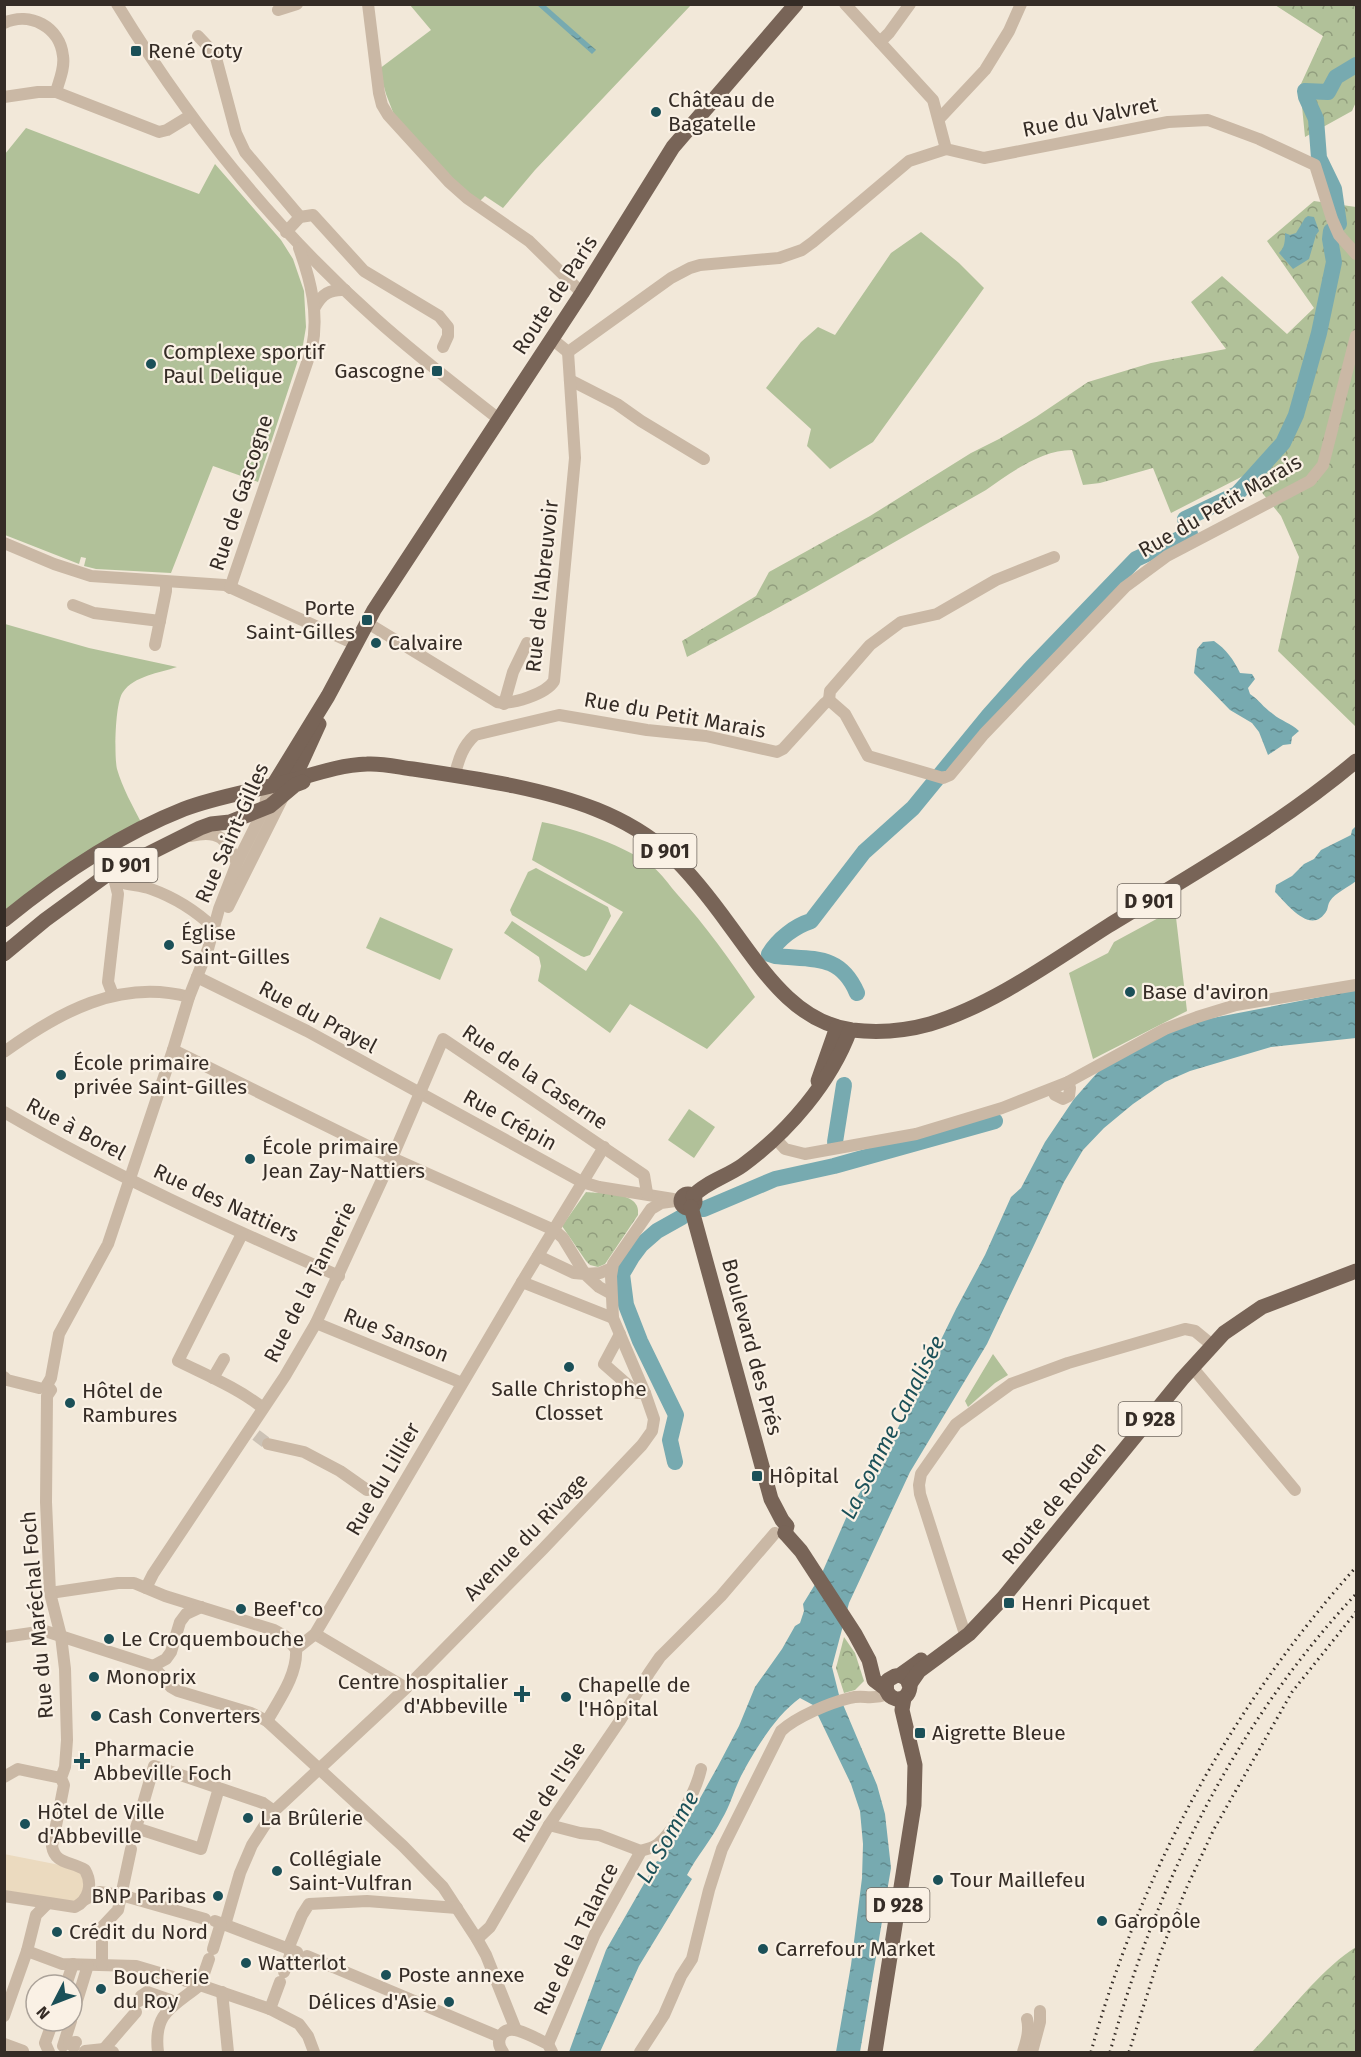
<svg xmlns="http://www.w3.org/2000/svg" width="1361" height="2057" font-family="'Fira Sans',sans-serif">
	<defs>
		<pattern id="forest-crowns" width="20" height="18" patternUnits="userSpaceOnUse" patternTransform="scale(1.5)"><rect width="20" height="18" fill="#b1c199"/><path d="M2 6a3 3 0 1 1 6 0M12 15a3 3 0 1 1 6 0" fill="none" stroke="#919d7d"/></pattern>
		<pattern id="water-ripples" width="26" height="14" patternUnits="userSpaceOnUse" patternTransform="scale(1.5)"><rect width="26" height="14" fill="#77aab0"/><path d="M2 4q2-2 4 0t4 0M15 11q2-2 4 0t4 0" fill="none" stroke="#628b8f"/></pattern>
	</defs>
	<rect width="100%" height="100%" fill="#f2e8d9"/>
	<g fill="#b1c199">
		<path d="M410,5H691L535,170L503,208L485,196L479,202L461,188L396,120L386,94L379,69L431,30Z"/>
		<path d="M26,128L199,194L215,164L281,240L293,259L304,291L306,327L303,345L258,482L213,466L171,573L96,569L84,566L86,558L81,557L79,564L5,535V154Z"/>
		<path d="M921,232L959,263L984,288L873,442L830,469L807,446L811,429L766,388L801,342L818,327L835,335L891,253Z"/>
		<path d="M5,624L89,648L177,667C159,673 134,676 123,692C115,702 114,756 117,769C122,787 133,807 142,824L5,912Z"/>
		<path d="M542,822C573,828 629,847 653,867C662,874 669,885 677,894C706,926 731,961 755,997L707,1049L630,1004L610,1033L538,981L541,966L539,957L504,933L512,921L586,971L623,912L532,860Z"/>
		<path d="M536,868L608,907L611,916L590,955L584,957L581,956L512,915L510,910L528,872Z"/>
		<path d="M1175,909L1187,1011L1093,1059L1069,973L1108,953L1114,942Z"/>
		<path d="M380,917L453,949L440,980L366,948Z"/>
		<path d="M689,1109L715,1127L694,1158L668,1140Z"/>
		<path d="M993,1354L1008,1375L995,1383L968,1407L965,1401Z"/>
	</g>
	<g fill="url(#forest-crowns)">
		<path d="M1275,5H1356V102L1352,111L1305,137L1300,86L1323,36Z"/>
		<path d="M1314,201L1356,207V727L1278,651L1299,557L1281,516L1247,474L1171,513L1153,468L1100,483L1083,485L1072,450C1041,450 1010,473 986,490L807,592L687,657L682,641L756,596L769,572L870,516L971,453L999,439L1036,417L1088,382L1151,363L1226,349L1191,302L1222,276L1287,334L1314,308L1267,241Z"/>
		<path d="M586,1192C602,1194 642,1191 638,1215L605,1264L598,1267L590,1265L586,1261L562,1226Z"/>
		<path d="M844,1637L855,1653L864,1681L855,1690L844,1693L836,1668Z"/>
		<path d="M1356,1947V2052H1252C1284,2019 1317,1972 1356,1947Z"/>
	</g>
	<path fill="#ebdabf" d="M4,1854L75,1868L83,1875L85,1888L77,1903L5,1893Z"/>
	<g fill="url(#water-ripples)">
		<path d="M537,5H545L596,50L592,54Z"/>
		<path d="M1308,216L1314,217L1319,231L1316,235L1309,259L1293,269L1279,253C1285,247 1285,241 1285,233L1290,235L1296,233L1305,218Z"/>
		<path d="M1214,641C1226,649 1234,660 1240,673L1252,674L1255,679L1248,688L1250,694C1259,700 1264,708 1273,714C1281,721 1291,723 1299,731L1292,737L1291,744L1283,745L1268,755L1259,732L1252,723L1230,710L1194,673L1197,649L1203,642Z"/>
		<path d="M1356,826V881C1349,887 1335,893 1330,901C1328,904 1328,907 1327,910C1312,937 1288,905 1275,892L1276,885L1292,876L1304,864L1314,859L1321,850L1351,835L1352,830Z"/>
		<path d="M1356,990V1038L1271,1047L1190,1071L1165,1082L1133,1104L1104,1128L1083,1150L1064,1182L987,1344L910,1472L849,1603L832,1667L839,1695L877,1785L885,1814L891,1868L860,2052H836L851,1965L862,1878L863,1844L860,1811L851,1784L813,1705L800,1698C776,1715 754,1751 741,1776C734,1790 730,1806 722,1819C712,1839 697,1856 687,1875L692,1879L639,1966L600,2052H569L606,1950L657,1861L660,1862L665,1855L663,1853L684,1827L718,1766L739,1726L755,1687L782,1649L795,1626L800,1623L804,1611L803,1604L822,1573L850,1509L897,1430L956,1309L985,1255L1011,1197L1021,1188L1045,1142L1074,1099L1105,1064L1192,1022Z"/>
	</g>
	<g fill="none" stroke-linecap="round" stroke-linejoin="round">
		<g stroke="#77aab0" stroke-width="16">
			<path d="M1339,224L1334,189L1319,158L1316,119L1306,97L1305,91L1328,92L1336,77L1356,65"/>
			<path d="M857,993C840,953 812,960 775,956L769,954C778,939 795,926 811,921L864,852L913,808L989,715L1031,668L1136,559L1190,534L1185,519L1237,494L1283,443L1296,415L1319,333L1334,262L1330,239L1331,231"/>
			<path d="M835,1142L844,1085"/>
			<path d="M704,1209L775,1179L834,1166L995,1121"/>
			<path d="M675,1462L670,1440L676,1415L640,1341L626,1305L622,1274L632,1257L641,1245L657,1231L682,1217"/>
		</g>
		<path stroke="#ccc2b5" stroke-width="12" stroke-dasharray="12 6" stroke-linecap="butt" d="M256,1435L268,1444"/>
		<g stroke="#cab8a5" stroke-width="12">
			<path d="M117,4C188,121 274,228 376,319C416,355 458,387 500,420"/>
			<path d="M368,4L379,93L382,105L388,115L449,182L467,198L529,241L582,293"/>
			<path d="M845,4L933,100L946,149L984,158L1168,122L1208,120L1259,139L1315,165L1332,219L1339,235L1356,254"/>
			<path d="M278,10L297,4"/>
			<path d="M4,23C30,11 60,27 63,56C65,68 59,81 56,92"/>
			<path d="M198,36L215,54L236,133L245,152L300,217"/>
			<path d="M880,42L889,33L910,4"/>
			<path d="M4,97L38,92H56L159,132L167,130L190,116"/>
			<path d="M939,119L985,70L1009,31L1021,4"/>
			<path d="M286,232L300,217L313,215L364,271L439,316L448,327V336L443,347"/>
			<path d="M315,307C322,294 330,289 345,290"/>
			<path d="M552,339L568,352L671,278L690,268L700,265L779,258L802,250L813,242L909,161L946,149"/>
			<path d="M570,380L617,404L641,421L704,459"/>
			<path d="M4,543L54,564L91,576L225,585L355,644"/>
			<path d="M230,588L312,348C319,314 311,281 299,248"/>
			<path d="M73,605L94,613L160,621"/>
			<path d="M366,622L497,702C512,705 546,694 554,681L575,458L568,352"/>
			<path d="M155,645L166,591V582"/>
			<path d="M829,700L845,714L868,756L943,778L950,775L984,734L1125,587L1167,556L1310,481L1323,465L1356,336"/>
			<path d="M829,700L830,691L870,645L901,622L937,614L996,580L1054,557"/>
			<path d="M504,704L513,672L527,643"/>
			<path d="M455,774C459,758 463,746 475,735L559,715L647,730L706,736L777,752L783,749L824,704L829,700"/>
			<path d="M191,836C219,829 227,839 237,863"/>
			<path d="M108,874C120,887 135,883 151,889C176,898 195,910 214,928"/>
			<path d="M228,907L282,799"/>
			<path d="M197,977L307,1031L582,1182L599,1187L673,1199"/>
			<path d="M113,995L108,982L118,894L115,882"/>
			<path d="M173,1050L392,1158L554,1230L563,1238L585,1274L600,1273L612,1268"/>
			<path d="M4,1052C58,1013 120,978 189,997"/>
			<path d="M1052,1089L1055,1095L1063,1099L1069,1096L1070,1088L1068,1082"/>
			<path d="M4,1112C112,1175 225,1226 339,1276"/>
			<path d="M775,1138L785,1149L805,1154L916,1134L1002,1108L1068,1082L1165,1029L1197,1017L1236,1005L1356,985"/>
			<path d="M242,1234L178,1361C206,1375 238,1388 263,1408"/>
			<path d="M538,1256L574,1273L585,1274L599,1287L610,1293"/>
			<path d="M522,1282L613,1318"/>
			<path d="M316,1323L462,1383"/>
			<path d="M620,1334L604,1364L637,1393H645"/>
			<path d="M1192,1367L1295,1490"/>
			<path d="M4,1377L7,1380L39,1388"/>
			<path d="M213,1378L224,1359"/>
			<path d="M47,1385L51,1378L59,1334L108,1244L173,1050L189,997L208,949L219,909L237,863L265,807L266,799L274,784"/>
			<path d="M268,1444L304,1452L340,1471L367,1490"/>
			<path d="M146,1588L153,1574L285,1376L316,1323L392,1158L443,1039L644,1175L647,1193"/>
			<path d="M50,1593L118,1583H134L165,1596L274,1630L285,1636L296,1649"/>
			<path d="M315,1634L406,1688"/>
			<path d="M967,1635L964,1631L920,1494L919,1485L921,1474L956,1424L1011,1384L1068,1363L1185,1329L1195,1331L1212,1345"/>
			<path d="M4,1637L45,1631L153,1666L171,1687L178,1691L251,1713L267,1721L403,1846L443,1887L477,1939L486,1955L516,2030"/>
			<path d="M153,1666L166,1659L171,1652L180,1622L186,1614L201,1607"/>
			<path d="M267,1721C279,1700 298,1674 296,1649L315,1634L522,1282L604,1147"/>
			<path d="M4,1777L18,1769L61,1778"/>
			<path d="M219,1788L201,1849L136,1828L154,1766L263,1803L274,1811"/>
			<path d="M549,1825L580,1833L599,1835L641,1851"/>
			<path d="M4,1896L75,1907C89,1900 93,1884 85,1870C72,1861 55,1865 52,1846L64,1785L61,1778L65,1767L67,1740L65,1669L61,1636L50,1593L46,1502L47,1396L51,1390L47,1385"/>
			<path d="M86,1899L99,1892L121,1895L205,1919"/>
			<path d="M215,1921L297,1952"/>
			<path d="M225,1925L240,1873L252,1845L274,1811L406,1688L543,1549L642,1445L652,1431L654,1419L645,1393L613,1318L611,1276L613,1264L651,1209L661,1203L682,1200"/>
			<path d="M103,1926L118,1910L131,1849"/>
			<path d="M477,1939L490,1927L549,1825L619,1722L649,1673L660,1657L721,1596L775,1533"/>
			<path d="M213,1949L221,1923"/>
			<path d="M288,1949L302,1915L309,1904L367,1901L457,1908"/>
			<path d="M27,1951L62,1964L136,1966L200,1985L270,2009L299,2024L308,2036L314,2052"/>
			<path d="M307,1956L500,2037"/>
			<path d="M102,1965V1937"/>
			<path d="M284,1972L292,1950"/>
			<path d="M66,1985L73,1964"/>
			<path d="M200,1985L209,1959"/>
			<path d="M222,1992L228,2052"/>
			<path d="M139,2001L141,1996L147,1992L170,2000L173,2005"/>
			<path d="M270,2009L280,1982"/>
			<path d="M4,2016L27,1951L36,1915L47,1904"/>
			<path d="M72,2017L88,1965"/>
			<path d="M4,2044L23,2051"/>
			<path d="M548,2044L595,1934L641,1851C646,1849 654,1848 658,1844C676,1829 696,1791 701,1769"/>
			<path d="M63,2046L71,2021"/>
			<path d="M74,2047L69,2043L76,2042"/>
			<path d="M104,2049L136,2012"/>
			<path d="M85,2051L104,2049L113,2052"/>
			<path d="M49,2052L45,2043L53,2021"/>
			<path d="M158,2052C153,2012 173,2007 200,1985"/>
			<path d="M503,2052C499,2047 497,2041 502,2034C512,2022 536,2039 548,2044L552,2052"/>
			<path d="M640,2052L664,2015L681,1976L692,1959L709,1890L722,1849L781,1731C796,1717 829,1703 850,1698C864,1694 870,1701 888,1694"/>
			<path d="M1023,2052C1026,2042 1030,2031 1027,2019"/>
			<path d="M1032,2052L1040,2022V2011"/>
		</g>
		<g stroke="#786457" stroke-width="15">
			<path d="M290,781L297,772L319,724"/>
			<path d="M274,784L328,696L374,610L582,293L673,147L796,4"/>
			<path d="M4,920C59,875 118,835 184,809C218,796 255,791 290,781C315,774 340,765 367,764C382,763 398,767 413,769C447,774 480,779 514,786C571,798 625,814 670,854C693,876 712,901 730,926C762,969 794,1022 852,1030C878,1033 905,1031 930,1024C993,1005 1053,961 1108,926C1193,874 1280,825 1356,761"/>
			<path d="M4,954L45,920L108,874L200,828L211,824L230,822L270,806L295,785L303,782"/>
			<path d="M818,1081L837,1027"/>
			<circle cx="688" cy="1201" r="7"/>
			<path d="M693,1196C706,1182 728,1176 743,1165C788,1132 831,1082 850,1030"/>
			<path d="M691,1207L771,1499L782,1520L787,1526L785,1533"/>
			<path d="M785,1533L801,1551L855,1634L869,1660L874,1680L886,1689"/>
			<path d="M900,1675L907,1679L910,1687C909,1695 904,1700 896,1699C887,1696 884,1689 888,1680L895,1676L900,1675L921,1660"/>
			<path d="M910,1684L919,1671L969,1634L1003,1598L1182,1379L1224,1333L1262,1307L1356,1271"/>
			<path d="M875,2052L914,1805L915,1765L902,1710L904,1698"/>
		</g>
		<g stroke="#352c26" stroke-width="3" stroke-dasharray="1.5 4.5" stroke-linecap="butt">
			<path d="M1091,2052C1141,1871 1231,1707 1356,1567"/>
			<path d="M1110,2052C1156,1884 1236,1722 1356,1594"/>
			<path d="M1129,2052L1160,1954L1186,1889L1214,1829L1292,1692L1356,1612"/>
		</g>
	</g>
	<g fill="#1b5058" stroke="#faf1e5" stroke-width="2">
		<rect x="130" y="45" width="12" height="12" rx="3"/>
		<circle cx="656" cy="112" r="6"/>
		<circle cx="151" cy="364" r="6"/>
		<rect x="431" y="365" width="12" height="12" rx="3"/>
		<rect x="361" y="614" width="12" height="12" rx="3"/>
		<circle cx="376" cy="643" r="6"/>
		<circle cx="169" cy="945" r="6"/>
		<circle cx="1130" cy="992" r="6"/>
		<circle cx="61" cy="1075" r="6"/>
		<circle cx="250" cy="1159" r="6"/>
		<circle cx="569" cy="1367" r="6"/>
		<circle cx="70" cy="1403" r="6"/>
		<rect x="751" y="1470" width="12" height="12" rx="3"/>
		<rect x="1003" y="1597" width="12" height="12" rx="3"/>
		<circle cx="241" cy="1609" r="6"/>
		<circle cx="109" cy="1639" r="6"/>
		<circle cx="94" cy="1677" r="6"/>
		<path d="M519 1685h6v6h6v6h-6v6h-6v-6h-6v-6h6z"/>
		<circle cx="566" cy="1697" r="6"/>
		<circle cx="96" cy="1716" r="6"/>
		<rect x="914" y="1727" width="12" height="12" rx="3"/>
		<path d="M79 1752h6v6h6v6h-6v6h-6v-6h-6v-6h6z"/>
		<circle cx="248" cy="1818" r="6"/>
		<circle cx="25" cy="1824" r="6"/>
		<circle cx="277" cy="1871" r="6"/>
		<circle cx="938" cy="1880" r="6"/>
		<circle cx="218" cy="1896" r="6"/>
		<circle cx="1102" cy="1921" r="6"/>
		<circle cx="57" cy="1932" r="6"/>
		<circle cx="763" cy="1949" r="6"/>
		<circle cx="246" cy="1963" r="6"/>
		<circle cx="386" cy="1975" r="6"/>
		<circle cx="101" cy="1989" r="6"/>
		<circle cx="449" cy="2002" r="6"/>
	</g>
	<g text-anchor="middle" stroke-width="4.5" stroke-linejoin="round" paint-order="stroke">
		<g fill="#faf1e5" stroke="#70675f" stroke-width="1.5">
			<rect x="633.5" y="834" width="63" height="34" rx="4.5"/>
			<rect x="94.5" y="848" width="63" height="34" rx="4.5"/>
			<rect x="1117.5" y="884" width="63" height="34" rx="4.5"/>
			<rect x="1118.5" y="1402" width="63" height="34" rx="4.5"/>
			<rect x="866.5" y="1888" width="63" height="34" rx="4.5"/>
		</g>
		<g font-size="20" font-weight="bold" fill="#352c26">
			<text x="665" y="858">D 901</text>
			<text x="126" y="872">D 901</text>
			<text x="1149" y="908">D 901</text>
			<text x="1150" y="1426">D 928</text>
			<text x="898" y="1912">D 928</text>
		</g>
		<g font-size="21" fill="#352c26" stroke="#faf1e5" text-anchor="start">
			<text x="148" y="58">René Coty</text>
			<text x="668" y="107">Château de<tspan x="668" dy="24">Bagatelle</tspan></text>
			<text x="163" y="359">Complexe sportif<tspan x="163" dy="24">Paul Delique</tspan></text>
			<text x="425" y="378" text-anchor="end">Gascogne</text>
			<text x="355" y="615" text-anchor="end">Porte<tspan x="355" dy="24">Saint-Gilles</tspan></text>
			<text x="388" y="650">Calvaire</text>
			<text x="181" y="940">Église<tspan x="181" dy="24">Saint-Gilles</tspan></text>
			<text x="1142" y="999">Base d'aviron</text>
			<text x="73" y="1070">École primaire<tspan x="73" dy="24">privée Saint-Gilles</tspan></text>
			<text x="262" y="1154">École primaire<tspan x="262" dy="24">Jean Zay-Nattiers</tspan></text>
			<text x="569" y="1396" text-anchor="middle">Salle Christophe<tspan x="569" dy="24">Closset</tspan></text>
			<text x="82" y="1398">Hôtel de<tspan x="82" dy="24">Rambures</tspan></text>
			<text x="769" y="1483">Hôpital</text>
			<text x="1021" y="1610">Henri Picquet</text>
			<text x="253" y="1616">Beef'co</text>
			<text x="121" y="1646">Le Croquembouche</text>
			<text x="106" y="1684">Monoprix</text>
			<text x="508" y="1689" text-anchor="end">Centre hospitalier<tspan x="508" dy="24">d'Abbeville</tspan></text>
			<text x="578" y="1692">Chapelle de<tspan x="578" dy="24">l'Hôpital</tspan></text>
			<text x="108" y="1723">Cash Converters</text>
			<text x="932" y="1740">Aigrette Bleue</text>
			<text x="94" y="1756">Pharmacie<tspan x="94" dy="24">Abbeville Foch</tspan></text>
			<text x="37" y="1819">Hôtel de Ville<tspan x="37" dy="24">d'Abbeville</tspan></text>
			<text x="260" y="1825">La Brûlerie</text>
			<text x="289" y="1866">Collégiale<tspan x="289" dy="24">Saint-Vulfran</tspan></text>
			<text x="950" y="1887">Tour Maillefeu</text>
			<text x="206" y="1903" text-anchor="end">BNP Paribas</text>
			<text x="1114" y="1928">Garopôle</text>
			<text x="69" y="1939">Crédit du Nord</text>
			<text x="775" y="1956">Carrefour Market</text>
			<text x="258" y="1970">Watterlot</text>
			<text x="398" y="1982">Poste annexe</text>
			<text x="113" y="1984">Boucherie<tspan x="113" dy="24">du Roy</tspan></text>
			<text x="437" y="2009" text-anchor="end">Délices d'Asie</text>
		</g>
		<g font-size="21" fill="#352c26" stroke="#faf1e5">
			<text transform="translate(1090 117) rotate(-11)" y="7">Rue du Valvret</text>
			<text transform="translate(555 295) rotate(-57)" y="7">Route de Paris</text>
			<text transform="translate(241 493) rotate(-72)" y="7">Rue de Gascogne</text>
			<text transform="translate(1220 506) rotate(-30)" y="7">Rue du Petit Marais</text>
			<text transform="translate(542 586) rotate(-84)" y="7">Rue de l'Abreuvoir</text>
			<text transform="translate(675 715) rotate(10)" y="7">Rue du Petit Marais</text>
			<text transform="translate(232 833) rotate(-66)" y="7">Rue Saint-Gilles</text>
			<text transform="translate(318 1017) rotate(28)" y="7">Rue du Prayel</text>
			<text transform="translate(535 1077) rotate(34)" y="7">Rue de la Caserne</text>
			<text transform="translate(510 1120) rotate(29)" y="7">Rue Crépin</text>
			<text transform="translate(76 1129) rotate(28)" y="7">Rue à Borel</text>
			<text transform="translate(226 1203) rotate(25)" y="7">Rue des Nattiers</text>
			<text transform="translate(310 1282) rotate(-63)" y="7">Rue de la Tannerie</text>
			<text transform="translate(396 1335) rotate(22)" y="7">Rue Sanson</text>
			<text transform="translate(752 1347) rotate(75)" y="7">Boulevard des Prés</text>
			<text transform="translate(383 1479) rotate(-60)" y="7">Rue du Lillier</text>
			<text transform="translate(1054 1503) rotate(-51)" y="7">Route de Rouen</text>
			<text transform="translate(526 1537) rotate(-46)" y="7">Avenue du Rivage</text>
			<text transform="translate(37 1615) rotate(-95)" y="7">Rue du Maréchal Foch</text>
			<text transform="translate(549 1792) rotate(-57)" y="7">Rue de l'Isle</text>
			<text transform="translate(576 1939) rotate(-64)" y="7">Rue de la Talance</text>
		</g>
		<g font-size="22" font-style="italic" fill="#1b5058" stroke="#faf1e5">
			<text transform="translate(892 1427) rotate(-63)" y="8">La Somme Canalisée</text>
			<text transform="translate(667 1837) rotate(-60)" y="8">La Somme</text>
		</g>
	</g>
	<rect width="1361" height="2057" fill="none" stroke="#352c26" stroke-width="12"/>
	<g transform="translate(54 2003) rotate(228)"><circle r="28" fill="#faf1e5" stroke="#aba299" stroke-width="1.5"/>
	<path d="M0-4.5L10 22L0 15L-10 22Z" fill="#1b5058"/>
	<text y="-9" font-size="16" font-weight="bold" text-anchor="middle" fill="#352c26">N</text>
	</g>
</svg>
